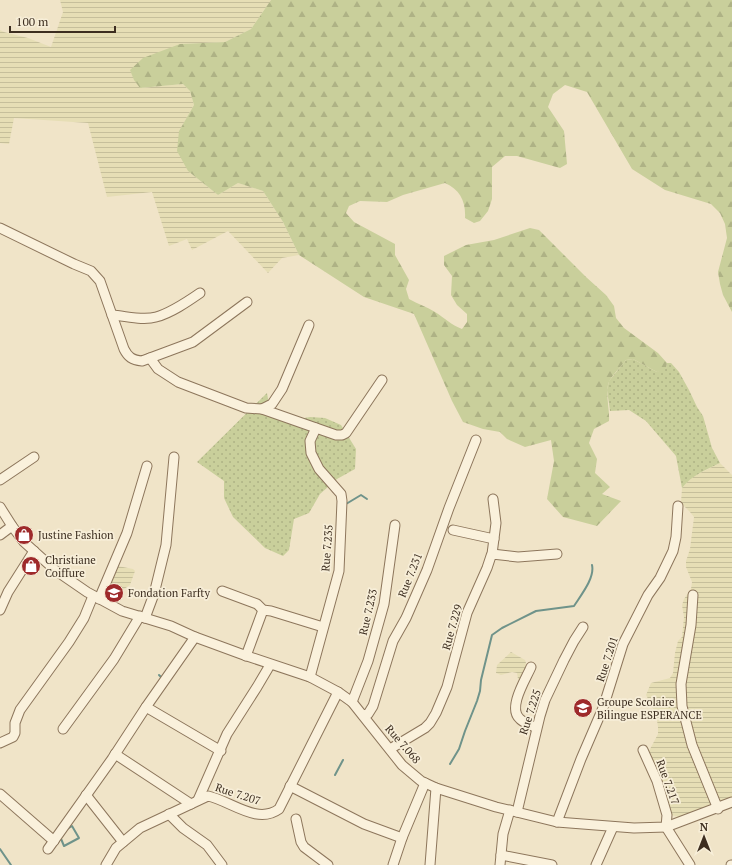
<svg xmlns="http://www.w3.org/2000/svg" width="732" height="865" font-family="'PT Serif',serif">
	<defs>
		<pattern id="farmland-rules" width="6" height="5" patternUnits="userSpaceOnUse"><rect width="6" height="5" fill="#e6deb5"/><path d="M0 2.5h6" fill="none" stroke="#c6bf9b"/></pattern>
		<pattern id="grass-dots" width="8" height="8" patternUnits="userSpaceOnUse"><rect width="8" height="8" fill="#c9cf9b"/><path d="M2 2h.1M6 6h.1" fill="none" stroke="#aeb285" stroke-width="1.8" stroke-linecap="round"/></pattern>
		<pattern id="forest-firs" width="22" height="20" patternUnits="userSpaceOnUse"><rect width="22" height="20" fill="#c9cf9b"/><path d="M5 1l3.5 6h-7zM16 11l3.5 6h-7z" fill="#aeb285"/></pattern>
	</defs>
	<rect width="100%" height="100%" fill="#f0e4c8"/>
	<g fill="url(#farmland-rules)">
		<path d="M60,0H271L251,29L225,42L180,44L141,88L183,84L190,91L194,105L179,131L188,171L218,195L238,183L263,191L283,222L299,255L282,258L268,273L228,231L192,250L187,239L169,246L152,192L107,197L88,123L14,118L9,144L0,143V30L4,32L28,38L51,47L63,12Z"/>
		<path d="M720,463L732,475V798L684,817H678L672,815L663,806L649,764V751L658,734V727L656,714L646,695L651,683L670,678L673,673L675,653L678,641L682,637L684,617L682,605L684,599L691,589L692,582L686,567V561L690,549L694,517L690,512L681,503L682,488L688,481L696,475Z"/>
		<path d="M118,566L133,569L135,571L130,585L124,589L116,604L106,599L105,595Z"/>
		<path d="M511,652L525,660L526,663L523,682L518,679L517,673L512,672L501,675L496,673L497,665Z"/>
	</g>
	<g fill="url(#grass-dots)">
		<path d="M633,359L657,372L666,368L667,363H671L679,372L689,390L697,407L703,416L712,448L720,463C706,470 692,475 682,488L676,456L646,421L629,410L610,411L607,390L609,381L626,360Z"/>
		<path d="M267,393L271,416L283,422L310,417L325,418L341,425L356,449L355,469L337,479L320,494L309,513L294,519L289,550L283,556L265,548L233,517L224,498V481L197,462Z"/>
	</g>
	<path fill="url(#forest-firs)" d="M271,0H732V312L723,295L720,284L718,272L727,238L725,224L720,213L711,204L665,190L632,169L587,92L565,85L553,94L548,107L564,131L567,164L560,168L517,156H505L492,167V199L488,211L480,221L474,223L465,218C466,201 460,190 445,183L403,195L387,202L360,201L349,206L346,213L354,222L395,244V255L409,280L406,289L409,299C418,304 427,307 435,312C445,318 451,325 462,329L467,322V314L457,305L451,295L452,276L444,265V256L466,245L494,240L530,228L539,230L586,277L606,295L614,306L616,318L624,328L658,353L667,363L666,368L664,371L657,372L633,359L626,360C621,367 614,373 610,380C604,389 610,409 609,421L594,429L589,443L597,459L595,473L610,487L602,494L621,501L597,526L563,517L547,499L554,461L551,440L525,447L507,439L500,432L483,429L463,422L452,401L414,314L364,297L299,255L283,222L263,191L238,183L218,195L188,171L177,151L179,131L194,105L190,91L183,84L140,88L134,80L130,70L143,58L180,44L225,42L251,29Z"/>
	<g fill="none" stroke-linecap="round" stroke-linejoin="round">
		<g stroke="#6f938a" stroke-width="2">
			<path d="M346,504L361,495L367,499"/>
			<path d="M159,675L162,678"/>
			<path d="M450,764L459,749L465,731L477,701L480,691L481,680L492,635L502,628L536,611L574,606C581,595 595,578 592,565"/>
			<path d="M335,775L343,760"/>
			<path d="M72,826L79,838L64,846L59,834Z"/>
			<path d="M0,849L11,865"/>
		</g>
		<defs>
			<g id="minor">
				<path d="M0,228L74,264L91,271L100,281L124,349C128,357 132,360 142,361L193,342L247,302"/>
				<path d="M112,315C126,316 143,321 156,317C171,313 187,302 200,293"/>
				<path d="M150,358L158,369L178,382L246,408L262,409L336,435H342L346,433L382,380"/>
				<path d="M262,409L272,404L282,389L309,325"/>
				<path d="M0,480L34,457"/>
				<path d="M0,507L12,526L24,542L55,570L87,592L122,611L171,626L195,637L244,655L310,677L338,692L352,702L402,765L421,781L436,788L496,807L557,822L634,828L666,827L732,802"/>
				<path d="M453,530L494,539"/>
				<path d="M0,535L12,526"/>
				<path d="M492,554L496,523L493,499"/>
				<path d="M222,591L257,604L263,610L271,611L323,627"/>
				<path d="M693,595L691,625L681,684L682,706L692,745L718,809"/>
				<path d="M99,599L127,533L147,466"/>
				<path d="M0,610L8,592L34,551"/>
				<path d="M145,618L154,594L166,545L174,457"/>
				<path d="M246,656L263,610"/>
				<path d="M531,667C526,679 507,708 520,719C524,723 531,725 536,728"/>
				<path d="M310,677L339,571L342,501L341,494L319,469L311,453L310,441L316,428"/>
				<path d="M352,702L368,661L384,604L395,525"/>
				<path d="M146,707L221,751"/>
				<path d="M363,715L368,714L373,706L393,641L406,618L427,570L449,508L476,440"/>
				<path d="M63,729L114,659L140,616"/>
				<path d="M0,743L13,737L15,733V723L20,710L69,642L84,618L93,596"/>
				<path d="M390,749L425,728L430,723L436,713L447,687L467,613L487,568L491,556L492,554L518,557L557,554"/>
				<path d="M643,750L657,781L667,815L666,827L690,865"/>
				<path d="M115,754L191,804"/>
				<path d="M290,786L364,824L402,838"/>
				<path d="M0,794L54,841"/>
				<path d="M86,795L123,842"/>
				<path d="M198,800L227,734L257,687L270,665"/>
				<path d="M517,812L540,716L545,700L564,660L574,641L583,627"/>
				<path d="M169,814L183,828L207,845L222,865"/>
				<path d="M296,819L301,842L304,847L328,865"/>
				<path d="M557,822L581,759L603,708L623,644L648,595L660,578L673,551L676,537L678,506"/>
				<path d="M48,849L112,759L146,707L195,637"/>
				<path d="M501,855L552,865"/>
				<path d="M106,865L116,848L140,828L208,796C231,801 257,825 279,809L338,692"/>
				<path d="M393,865L402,838L425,783"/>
				<path d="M430,865L436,788"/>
				<path d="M500,865L503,834L510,810"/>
				<path d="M596,865L613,827"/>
				<path d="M731,865H732"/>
			</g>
		</defs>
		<use href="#minor" stroke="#8d765c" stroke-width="11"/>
		<use href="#minor" stroke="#faf1dc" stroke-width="9"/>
	</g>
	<defs>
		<symbol id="shop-disc" viewBox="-11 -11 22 22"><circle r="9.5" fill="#9e2a2b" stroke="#f7eed8"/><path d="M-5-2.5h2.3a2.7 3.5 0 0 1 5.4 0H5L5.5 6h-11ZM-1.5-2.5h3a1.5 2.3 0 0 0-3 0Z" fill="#fff"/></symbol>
		<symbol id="school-disc" viewBox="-11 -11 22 22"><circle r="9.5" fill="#9e2a2b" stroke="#f7eed8"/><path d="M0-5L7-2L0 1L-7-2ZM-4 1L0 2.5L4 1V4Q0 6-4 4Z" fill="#fff"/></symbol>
	</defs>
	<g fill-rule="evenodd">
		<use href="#shop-disc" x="13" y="524" width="22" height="22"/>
		<use href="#shop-disc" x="20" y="555" width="22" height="22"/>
		<use href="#school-disc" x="103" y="582" width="22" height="22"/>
		<use href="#school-disc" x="572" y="697" width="22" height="22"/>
	</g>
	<g text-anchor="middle" stroke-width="3.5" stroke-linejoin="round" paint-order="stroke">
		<g font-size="11" fill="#3d2e20" stroke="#f7eed8" text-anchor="start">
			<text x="38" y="539">Justine Fashion</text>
			<text x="45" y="564">Christiane<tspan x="45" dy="13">Coiffure</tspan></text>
			<text x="128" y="597">Fondation Farfty</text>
			<text x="597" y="706">Groupe Scolaire<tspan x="597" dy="13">Bilingue ESPERANCE</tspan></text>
		</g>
		<g font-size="11" fill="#3d2e20" stroke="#f7eed8">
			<text transform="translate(327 548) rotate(-86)" y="4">Rue 7.235</text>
			<text transform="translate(410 575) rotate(-68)" y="4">Rue 7.231</text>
			<text transform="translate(368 612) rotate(-77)" y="4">Rue 7.233</text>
			<text transform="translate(452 627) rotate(-74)" y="4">Rue 7.229</text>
			<text transform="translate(607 659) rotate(-72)" y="4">Rue 7.201</text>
			<text transform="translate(530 712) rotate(-72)" y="4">Rue 7.225</text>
			<text transform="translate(403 744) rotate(49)" y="4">Rue 7.068</text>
			<text transform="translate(668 782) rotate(70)" y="4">Rue 7.217</text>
			<text transform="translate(238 794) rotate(18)" y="4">Rue 7.207</text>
		</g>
	</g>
	<g transform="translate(704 837)" stroke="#f7eed8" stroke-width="3" paint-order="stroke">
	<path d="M0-3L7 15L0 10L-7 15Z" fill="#3d2e20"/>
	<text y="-6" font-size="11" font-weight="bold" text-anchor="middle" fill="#3d2e20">N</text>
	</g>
	<path d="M10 26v6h105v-6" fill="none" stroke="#3d2e20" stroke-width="2"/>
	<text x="16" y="26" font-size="12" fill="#3d2e20" stroke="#f7eed8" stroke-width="3" paint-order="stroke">100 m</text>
</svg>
